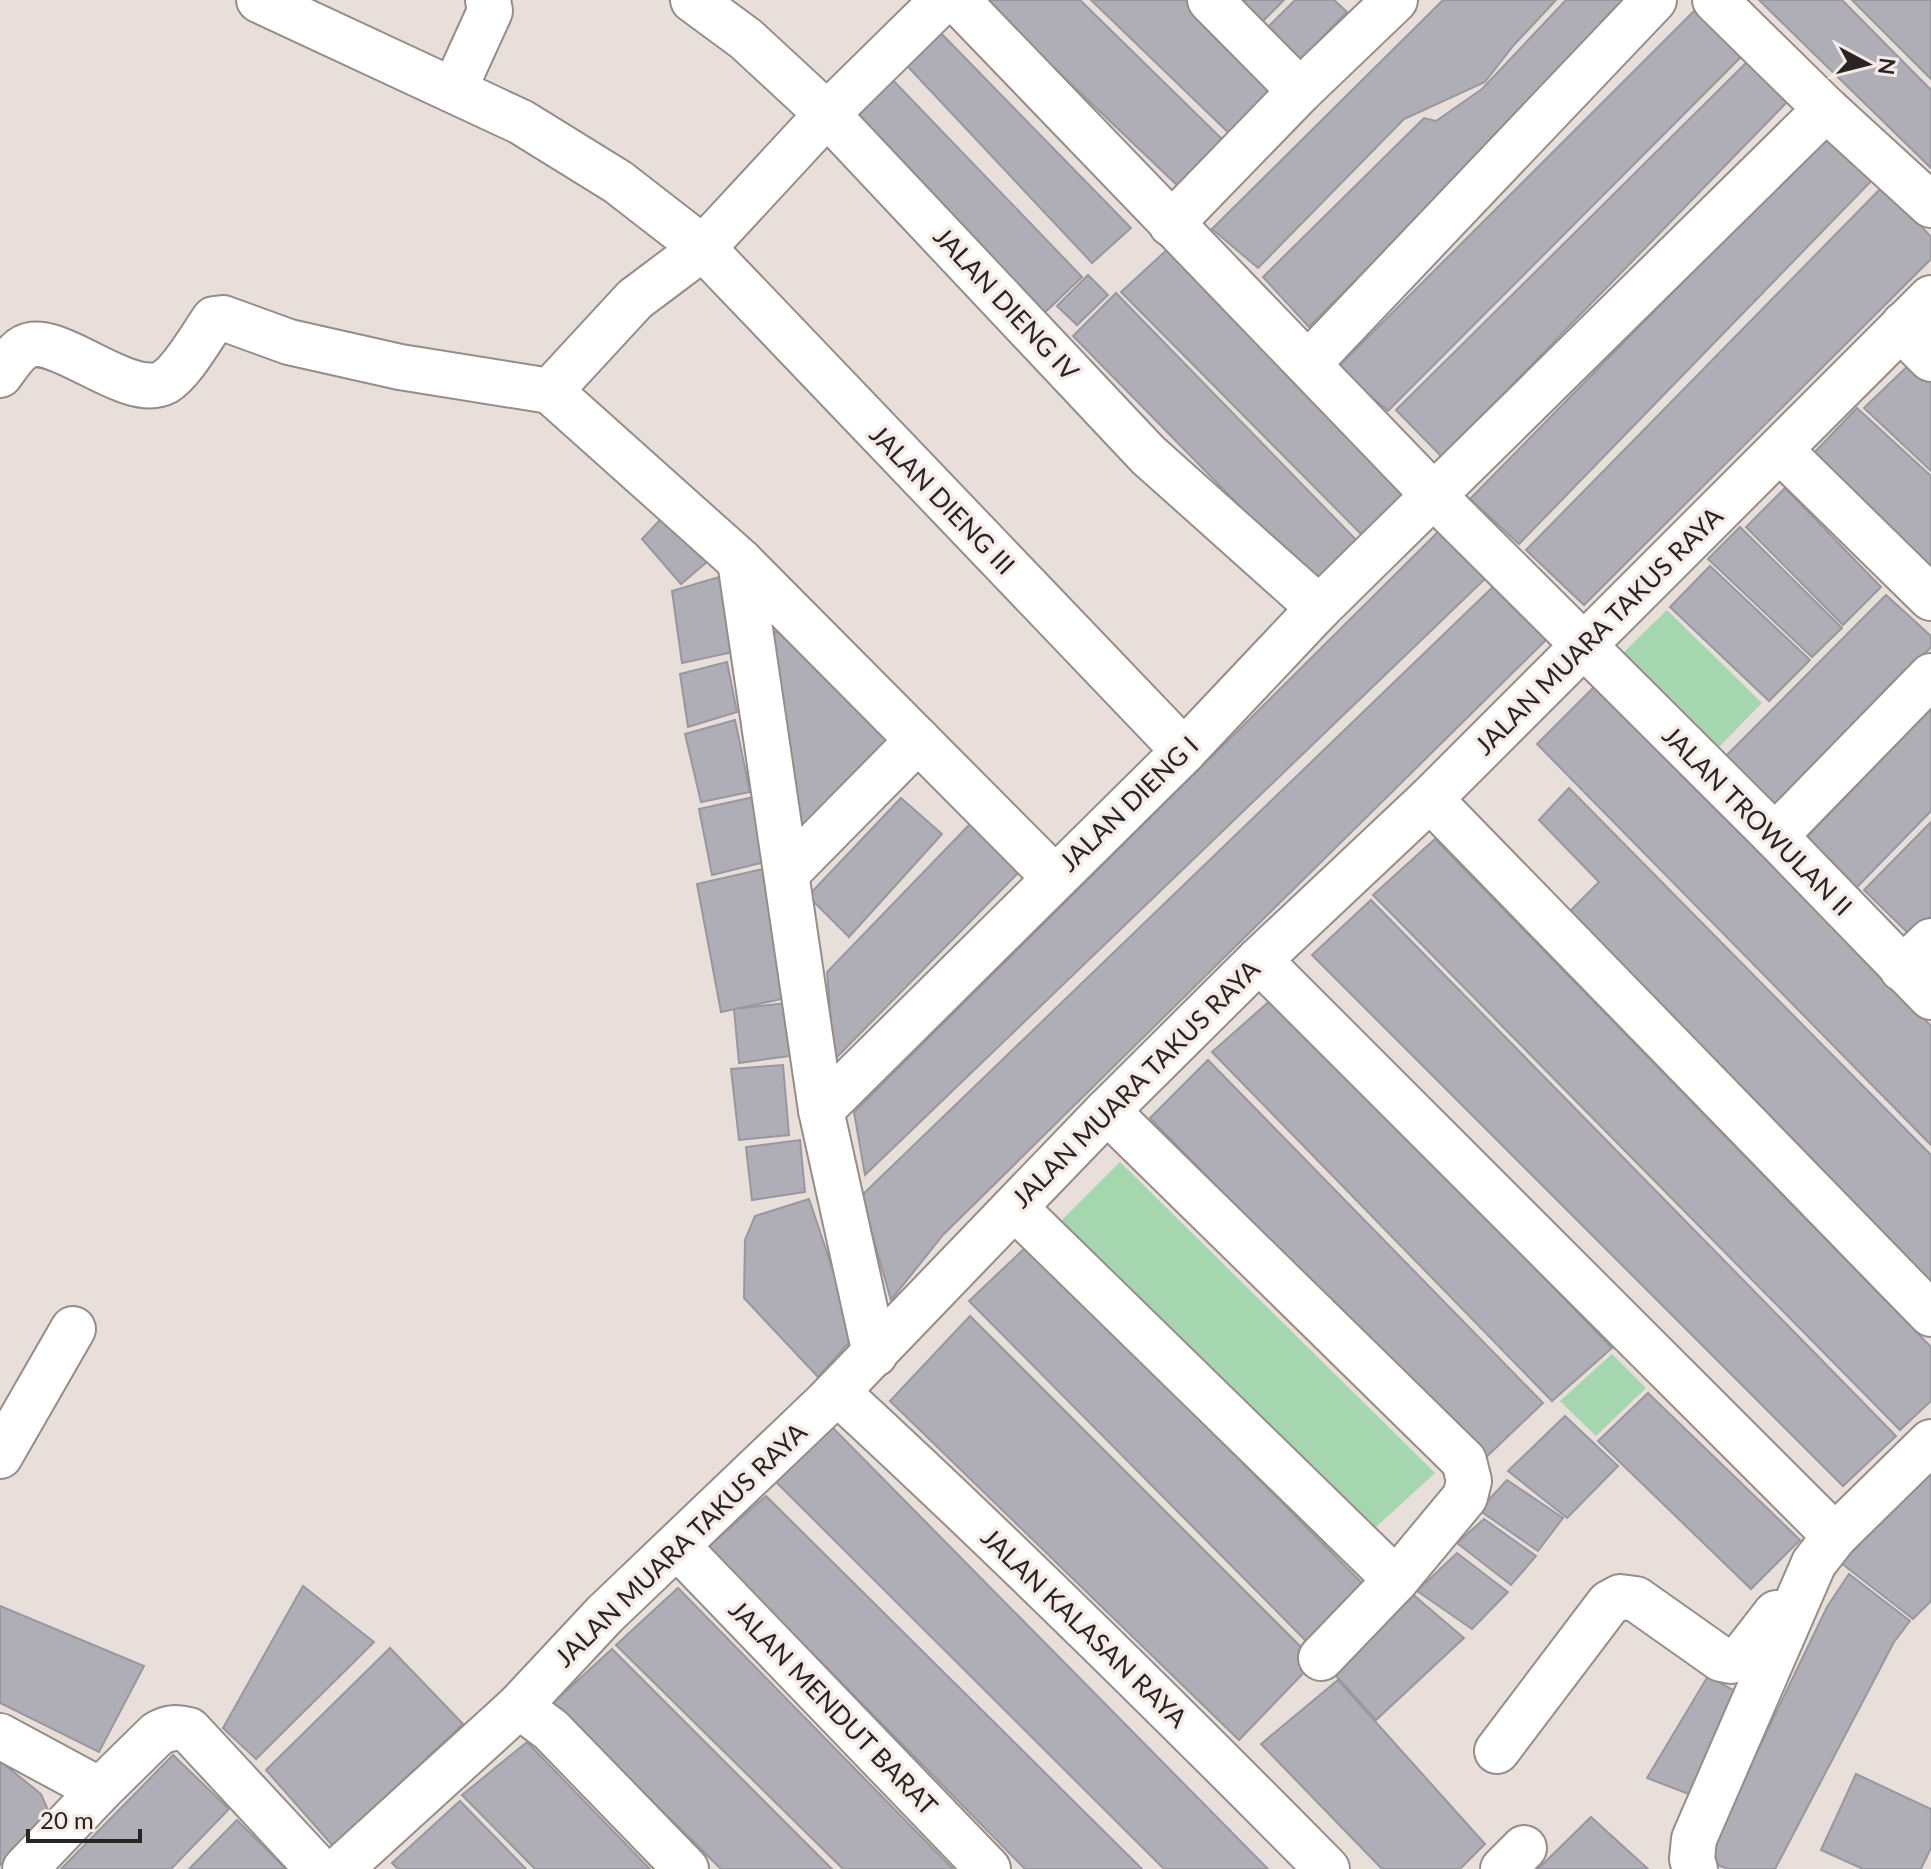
<svg xmlns="http://www.w3.org/2000/svg" width="1931" height="1869" font-family="Lato,sans-serif">
	<rect width="100%" height="100%" fill="#e8deda"/>
	<g fill="#a6d6b0">
		<path d="M1667,610L1762,703L1716,750L1621,655Z"/>
		<path d="M1120,1162L1435,1473L1365,1537L1059,1223Z"/>
		<path d="M1612,1354L1646,1388L1596,1436L1560,1401Z"/>
	</g>
	<g fill="#afaeb6" stroke="#98979f" stroke-width="2">
		<path d="M983,0H1080L1225,142L1179,187Z"/>
		<path d="M1091,0H1188L1278,92L1233,137Z"/>
		<path d="M1231,0H1284L1258,26Z"/>
		<path d="M1295,0H1334L1347,12L1297,63L1262,33Z"/>
		<path d="M1443,0H1556L1513,46L1485,82L1404,119L1258,268L1212,229Z"/>
		<path d="M1566,0H1633L1309,327L1263,277L1424,118L1436,121L1482,89Z"/>
		<path d="M1759,0H1842L1931,90V168Z"/>
		<path d="M1852,0H1931V79Z"/>
		<path d="M1699,6L1744,54L1388,411L1337,368Z"/>
		<path d="M932,24L1131,228L1092,263L897,55Z"/>
		<path d="M1749,60L1788,101L1442,457L1396,410Z"/>
		<path d="M886,73L1082,277L1038,319L837,122Z"/>
		<path d="M1835,127L1879,173L1519,544L1470,499Z"/>
		<path d="M1884,185L1931,237V259L1584,605L1526,550Z"/>
		<path d="M1170,247L1417,493L1368,541L1121,292Z"/>
		<path d="M1088,275L1108,295L1077,325L1057,306Z"/>
		<path d="M1116,293L1362,546L1319,587L1073,336Z"/>
		<path d="M1914,360L1931,377V471L1864,408Z"/>
		<path d="M1857,408L1931,476V572L1811,456Z"/>
		<path d="M1785,488L1881,587L1843,625L1746,527Z"/>
		<path d="M672,507L714,556L681,584L642,539Z"/>
		<path d="M1740,527L1842,628L1812,657L1708,559Z"/>
		<path d="M1442,528L1489,575L865,1175L854,1112Z"/>
		<path d="M1710,566L1810,660L1769,701L1670,607Z"/>
		<path d="M719,577L733,652L682,663L672,591Z"/>
		<path d="M1496,584L1548,638L943,1235L891,1300L861,1196Z"/>
		<path d="M1886,595L1931,636V647L1778,808L1723,759Z"/>
		<path d="M769,630L803,641L906,748L804,850Z"/>
		<path d="M727,662L737,712L688,727L680,674Z"/>
		<path d="M1596,685L1931,1026V1145L1537,744Z"/>
		<path d="M1931,708V811L1856,888L1807,837Z"/>
		<path d="M735,720L750,792L701,802L685,734Z"/>
		<path d="M1569,788L1931,1155V1282L1568,913L1599,882L1539,820Z"/>
		<path d="M754,797L765,862L712,875L699,809Z"/>
		<path d="M901,798L942,834L849,937L808,896Z"/>
		<path d="M1931,822V916L1911,936L1864,890Z"/>
		<path d="M971,823L1019,872L834,1060L827,972Z"/>
		<path d="M1435,839L1931,1347V1401L1900,1430L1373,895Z"/>
		<path d="M763,869L786,998L721,1012L697,884Z"/>
		<path d="M1371,900L1896,1436L1843,1486L1312,955Z"/>
		<path d="M1273,998L1612,1348L1552,1401L1212,1052Z"/>
		<path d="M786,1003L790,1056L739,1063L734,1009Z"/>
		<path d="M1208,1060L1543,1403L1483,1460L1150,1118Z"/>
		<path d="M783,1065L789,1135L739,1140L731,1069Z"/>
		<path d="M800,1140L805,1192L752,1200L746,1147Z"/>
		<path d="M809,1199L855,1336L818,1377L744,1298L745,1240L755,1216Z"/>
		<path d="M1027,1246L1363,1584L1306,1641L969,1301Z"/>
		<path d="M970,1316L1315,1661L1239,1740L890,1401Z"/>
		<path d="M1648,1393L1800,1540L1751,1589L1598,1441Z"/>
		<path d="M1565,1416L1618,1466L1567,1518L1508,1471Z"/>
		<path d="M832,1427L1268,1869H1164L776,1482Z"/>
		<path d="M1931,1473V1601L1913,1619L1841,1563Z"/>
		<path d="M1507,1480L1563,1518L1538,1551L1479,1510Z"/>
		<path d="M766,1496L1142,1869H1025L708,1547Z"/>
		<path d="M1484,1519L1536,1556L1511,1585L1457,1543Z"/>
		<path d="M1457,1553L1508,1592L1472,1629L1417,1591Z"/>
		<path d="M1849,1574L1910,1621L1894,1642L1775,1869H1728L1705,1860L1827,1607Z"/>
		<path d="M303,1586L374,1642L256,1759L223,1728Z"/>
		<path d="M678,1588L953,1869H843L616,1645Z"/>
		<path d="M1410,1592L1464,1638L1376,1720L1329,1668Z"/>
		<path d="M0,1606L144,1666L99,1752L0,1703Z"/>
		<path d="M390,1648L463,1724L333,1846L266,1770Z"/>
		<path d="M612,1649L832,1869H721L553,1703Z"/>
		<path d="M1708,1676L1740,1694L1694,1796L1647,1778Z"/>
		<path d="M1338,1680L1485,1844L1460,1869H1382L1261,1744Z"/>
		<path d="M527,1742L650,1869H535L462,1795Z"/>
		<path d="M173,1755L229,1809L171,1869H61Z"/>
		<path d="M0,1761L41,1794L51,1817L0,1865Z"/>
		<path d="M1856,1774L1931,1809V1848L1921,1869H1863L1821,1850Z"/>
		<path d="M460,1801L526,1869H398L392,1863Z"/>
		<path d="M1591,1817L1648,1869H1538Z"/>
		<path d="M237,1820L286,1869H189Z"/>
	</g>
	<g fill="none" stroke-linecap="round" stroke-linejoin="round">
		<defs>
			<g id="minor">
				<path d="M259,0L521,122L618,182L703,248L1184,751"/>
				<path d="M693,0L746,39L827,114L1148,455L1319,608"/>
				<path d="M957,0L1449,511L1775,836L1931,997"/>
				<path d="M1210,0L1300,91"/>
				<path d="M1715,0L1826,109L1931,205"/>
				<path d="M454,90L490,11L488,0"/>
				<path d="M1171,224L1300,91L1395,0"/>
				<path d="M1904,324L1918,346L1931,359"/>
				<path d="M1308,364L1654,0"/>
				<path d="M0,375C7,366 15,352 25,347C56,330 128,402 165,382C182,372 202,336 214,319L223,318L289,342L400,367L550,391L635,299L703,248L827,114L943,0"/>
				<path d="M550,391L740,561L1054,877"/>
				<path d="M1780,450L1931,598"/>
				<path d="M740,561L821,1110L875,1354"/>
				<path d="M1430,799L1931,1314"/>
				<path d="M1775,836L1931,676"/>
				<path d="M787,873L918,740"/>
				<path d="M1259,960L1835,1536"/>
				<path d="M1902,969L1931,941"/>
				<path d="M821,1110L1184,751L1319,608L1826,109"/>
				<path d="M1107,1111L1464,1461L1469,1481L1465,1497L1396,1580L1321,1658"/>
				<path d="M1015,1208L1396,1580"/>
				<path d="M837,1392C1004,1546 1167,1707 1327,1869"/>
				<path d="M0,1456L73,1329"/>
				<path d="M678,1547L988,1869"/>
				<path d="M519,1706L551,1730L686,1869"/>
				<path d="M0,1736L100,1790"/>
				<path d="M1497,1751L1609,1603L1620,1597L1636,1599L1721,1659L1731,1661L1741,1658L1776,1613"/>
				<path d="M25,1869L100,1790L157,1734C169,1727 177,1727 189,1730L318,1869"/>
				<path d="M340,1869L519,1706L605,1614L826,1403L1107,1111L1259,960L1430,799L1931,298"/>
				<path d="M1503,1869L1524,1848"/>
				<path d="M1695,1869L1692,1859L1694,1839L1814,1563L1835,1536L1931,1442"/>
			</g>
		</defs>
		<use href="#minor" stroke="#968c88" stroke-width="48"/>
		<use href="#minor" stroke="#fff" stroke-width="44"/>
	</g>
	<g text-anchor="middle" stroke-width="7" stroke-linejoin="round" paint-order="stroke">
		<g font-size="26" fill="#292524" stroke="#f6ebe7">
			<text transform="translate(1006 304) rotate(47)" y="9">JALAN DIENG IV</text>
			<text transform="translate(942 500) rotate(46)" y="9">JALAN DIENG III</text>
			<text transform="translate(1599 631) rotate(-45)" y="9">JALAN MUARA TAKUS RAYA</text>
			<text transform="translate(1129 804) rotate(-44)" y="9">JALAN DIENG I</text>
			<text transform="translate(1757 821) rotate(45)" y="9">JALAN TROWULAN II</text>
			<text transform="translate(1136 1084) rotate(-45)" y="9">JALAN MUARA TAKUS RAYA</text>
			<text transform="translate(681 1545) rotate(-44)" y="9">JALAN MUARA TAKUS RAYA</text>
			<text transform="translate(1084 1628) rotate(44)" y="9">JALAN KALASAN RAYA</text>
			<text transform="translate(833 1708) rotate(46)" y="9">JALAN MENDUT BARAT</text>
		</g>
	</g>
	<g transform="translate(1867 64) rotate(97)" stroke="#f6ebe7" stroke-width="6" paint-order="stroke">
	<path d="M0-6L14 30L0 20L-14 30Z" fill="#292524"/>
	<text y="-12" font-size="22" font-weight="bold" text-anchor="middle" fill="#292524">N</text>
	</g>
	<path d="M28 1829v12h112v-12" fill="none" stroke="#292524" stroke-width="4"/>
	<text x="40" y="1829" font-size="24" fill="#292524" stroke="#f6ebe7" stroke-width="6" paint-order="stroke">20 m</text>
</svg>
